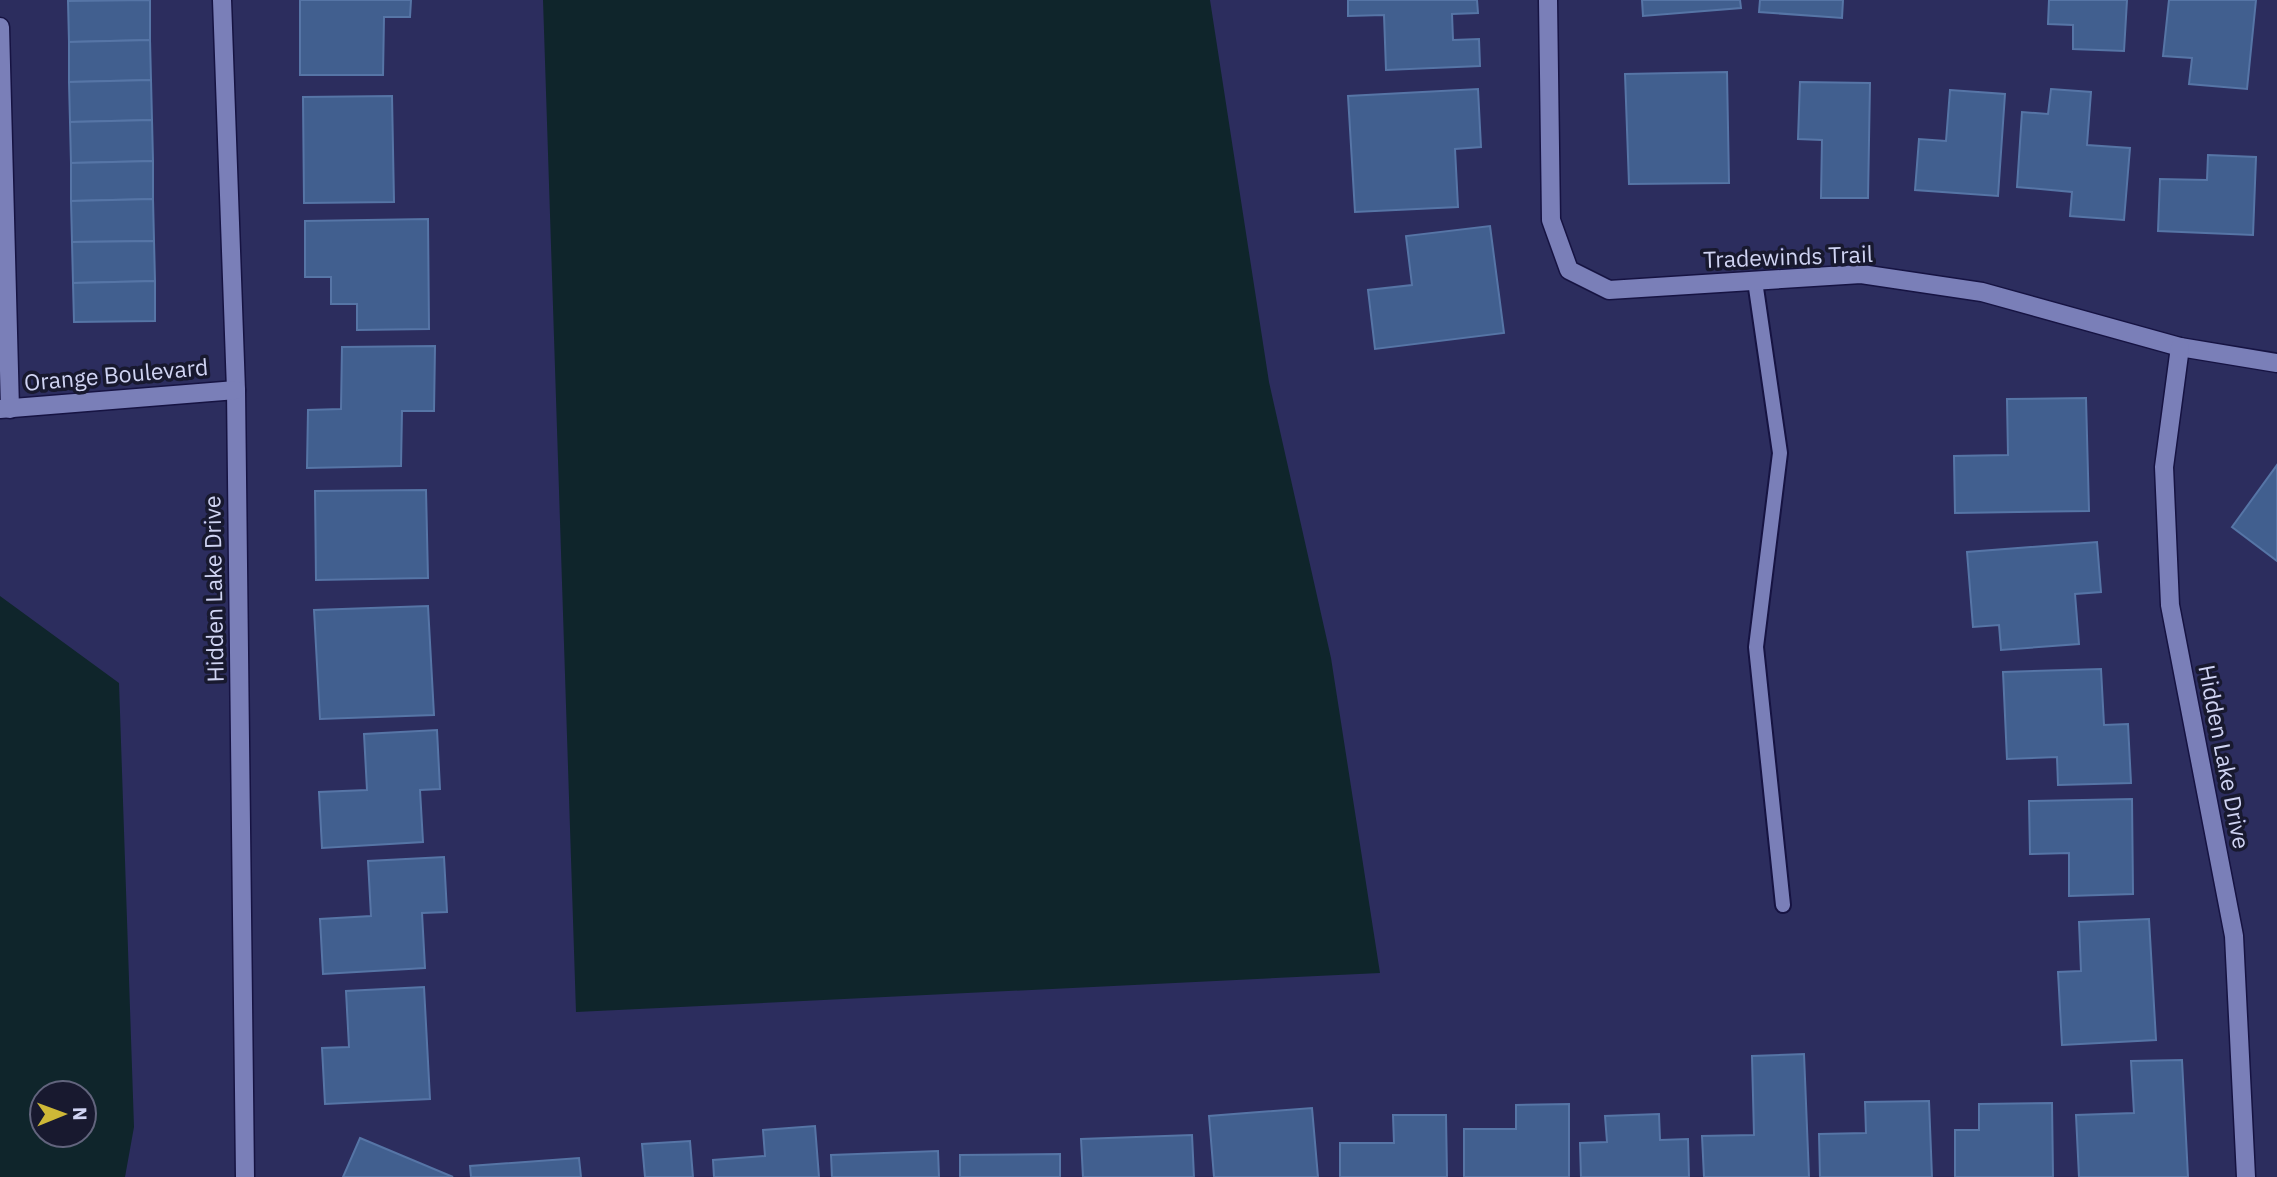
<svg xmlns="http://www.w3.org/2000/svg" width="2277" height="1177" font-family="'IBM Plex Sans',sans-serif">
	<rect width="100%" height="100%" fill="#2c2d5e"/>
	<g fill="#0f252b" fill-rule="evenodd">
		<path d="M543,0H1210L1269,382L1331,658L1380,973L576,1012Z"/>
		<path d="M0,596L119,683L134,1127L125,1177H0ZM84,1093V1135H42V1093Z"/>
	</g>
	<g fill="#415f8f" stroke="#5675a6" stroke-width="2">
		<path d="M150,0V40L69,42L68,1Z"/>
		<path d="M300,0H411L410,17H384L383,75H300Z"/>
		<path d="M1348,0H1477L1478,13L1452,14L1453,40L1479,39L1480,66L1386,70L1384,15L1348,16Z"/>
		<path d="M1642,0H1740L1741,8L1643,16Z"/>
		<path d="M1760,0H1843L1842,18L1759,12Z"/>
		<path d="M2049,0H2127L2124,51L2073,49V25L2048,24Z"/>
		<path d="M2169,0H2256L2247,89L2189,84L2192,58L2163,56Z"/>
		<path d="M150,40L151,80L69,82V42Z"/>
		<path d="M1727,72L1729,183L1629,184L1625,74Z"/>
		<path d="M151,80L152,120L70,122L69,82Z"/>
		<path d="M1800,82L1870,83L1868,198H1821L1822,140L1798,139Z"/>
		<path d="M1478,89L1481,147L1455,149L1458,207L1355,212L1348,96Z"/>
		<path d="M2051,89L2091,92L2087,145L2130,148L2124,220L2070,216L2072,192L2017,187L2022,112L2048,114Z"/>
		<path d="M1950,90L2005,94L1998,196L1915,190L1919,139L1946,141Z"/>
		<path d="M392,96L394,202L304,203L303,97Z"/>
		<path d="M152,120L153,161L71,163L70,122Z"/>
		<path d="M2208,155L2256,157L2253,235L2158,231L2160,179L2207,180Z"/>
		<path d="M153,161V199L71,201V163Z"/>
		<path d="M153,199L154,241L72,242L71,201Z"/>
		<path d="M428,219L429,329L357,330V304H331V277H305V221Z"/>
		<path d="M1490,226L1504,333L1375,349L1368,290L1412,285L1406,236Z"/>
		<path d="M154,241L155,281L73,283L72,242Z"/>
		<path d="M155,281V321L74,322L73,283Z"/>
		<path d="M435,346L434,411H402L401,466L307,468L308,410L341,409L342,347Z"/>
		<path d="M2086,398L2089,511L1955,513L1954,456L2008,455L2007,399Z"/>
		<path d="M2277,465V561L2232,527Z"/>
		<path d="M426,490L428,578L316,580L315,491Z"/>
		<path d="M2097,542L2101,592L2075,594L2079,644L2001,650L1999,625L1973,627L1967,552Z"/>
		<path d="M428,606L434,715L320,719L314,610Z"/>
		<path d="M2101,669L2104,725L2128,724L2131,783L2058,785L2057,757L2007,759L2003,672Z"/>
		<path d="M437,730L440,789L420,790L423,842L322,848L319,792L367,790L364,734Z"/>
		<path d="M2132,799L2133,894L2069,896V853L2030,854L2029,801Z"/>
		<path d="M444,857L447,912L422,913L425,968L323,974L320,919L371,916L368,861Z"/>
		<path d="M2149,919L2156,1040L2062,1045L2058,972L2081,971L2079,922Z"/>
		<path d="M424,987L430,1099L325,1104L322,1048L349,1047L346,991Z"/>
		<path d="M1804,1054L1809,1177H1704L1702,1136L1754,1135L1752,1056Z"/>
		<path d="M2182,1060L2188,1177H2079L2076,1115L2134,1113L2131,1061Z"/>
		<path d="M1929,1101L1932,1177H1820L1819,1134L1866,1133L1865,1102Z"/>
		<path d="M2052,1103L2053,1177H1955V1130H1979V1104Z"/>
		<path d="M1569,1104V1177H1464V1129H1516V1105Z"/>
		<path d="M1312,1108L1318,1177H1214L1209,1116Z"/>
		<path d="M1659,1114L1660,1140L1688,1139L1689,1177H1581L1580,1143L1607,1142L1605,1116Z"/>
		<path d="M1393,1115H1446L1447,1177H1340V1143H1394Z"/>
		<path d="M815,1126L819,1177H714L713,1160L765,1156L763,1130Z"/>
		<path d="M1192,1135L1194,1177H1083L1081,1139Z"/>
		<path d="M360,1138L453,1177H343Z"/>
		<path d="M690,1141L693,1177H645L642,1144Z"/>
		<path d="M938,1151L939,1177H832L831,1155Z"/>
		<path d="M1060,1154V1177H960V1155Z"/>
		<path d="M579,1158L581,1177H471L470,1166Z"/>
	</g>
	<g fill="none" stroke-linecap="round" stroke-linejoin="round">
		<defs>
			<path id="lane" d="M1755,281L1780,453L1756,647L1783,905"/>
			<g id="street">
				<path d="M222,0L236,390L245,1177"/>
				<path d="M1548,0L1551,220L1569,270L1609,290L1861,274L1982,292L2180,347L2277,363"/>
				<path d="M0,27L10,409"/>
				<path d="M2180,347L2164,467L2170,605L2234,936L2246,1177"/>
				<path d="M0,409L236,390"/>
			</g>
		</defs>
		<use href="#lane" stroke="#161342" stroke-width="18"/>
		<use href="#street" stroke="#161342" stroke-width="21"/>
		<use href="#lane" stroke="#7a7fb8" stroke-width="14"/>
		<use href="#street" stroke="#7a7fb8" stroke-width="18"/>
	</g>
	<g text-anchor="middle" stroke-width="7" stroke-linejoin="round" paint-order="stroke">
		<g font-size="23" fill="#d0d4f3" stroke="#18192f">
			<text transform="translate(1788 257) rotate(-2)" y="8">Tradewinds Trail</text>
			<text transform="translate(116 375) rotate(-5)" y="8">Orange Boulevard</text>
			<text transform="translate(214 589) rotate(-91)" y="8">Hidden Lake Drive</text>
			<text transform="translate(2224 757) rotate(79)" y="8">Hidden Lake Drive</text>
		</g>
	</g>
	<g transform="translate(63 1114) rotate(89)"><circle r="33" fill="#18192f" stroke="#62647d" stroke-width="2"/>
	<path d="M0-5L12 26L0 18L-12 26Z" fill="#ceb837"/>
	<text y="-10" font-size="19" font-weight="bold" text-anchor="middle" fill="#d0d4f3">N</text>
	</g>
</svg>
